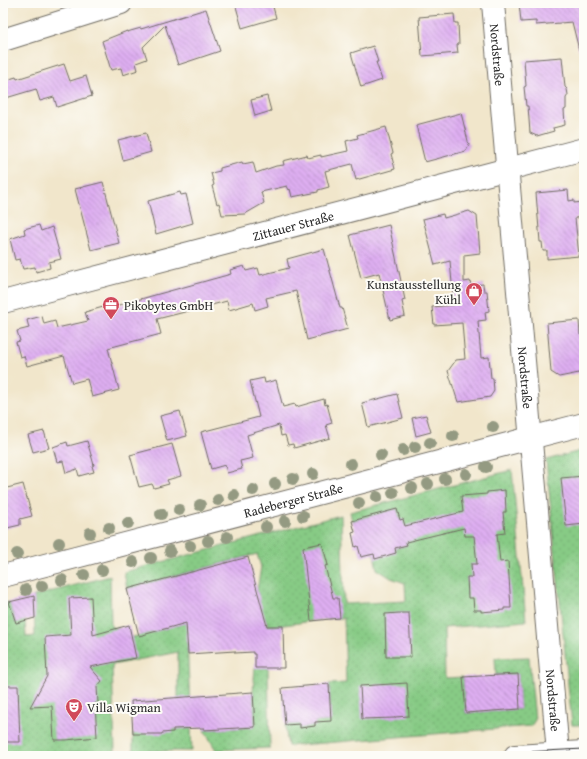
<svg xmlns="http://www.w3.org/2000/svg" width="587" height="759" font-family="'Gentium Book Plus',serif">
	<defs>
		<pattern id="grass-dots" width="8" height="8" patternUnits="userSpaceOnUse"><rect width="8" height="8" fill="#87cb85"/><path d="M2 2h.1M6 6h.1" fill="none" stroke="#75ae73" stroke-width="1.8" stroke-linecap="round"/></pattern>
		<pattern id="building-back-hatch" width="6" height="6" patternUnits="userSpaceOnUse"><rect width="6" height="6" fill="#deaef1"/><path d="M-1 5l2 2M0 0l6 6M5-1l2 2" fill="none" stroke="#b48ec3"/></pattern>
	</defs>
	<rect width="100%" height="100%" fill="#fdfcf7"/>
	<filter id="ink" filterUnits="userSpaceOnUse"><feTurbulence type="fractalNoise" baseFrequency=".025" numOctaves="2"/><feDisplacementMap in="SourceGraphic" scale="8" xChannelSelector="R" yChannelSelector="G"/><feConvolveMatrix kernelMatrix="1 2 1 2 8 2 1 2 1" color-interpolation-filters="sRGB"/></filter>
	<filter id="wash" filterUnits="userSpaceOnUse"><feTurbulence type="fractalNoise" baseFrequency=".012" numOctaves="4" result="noise"/><feDisplacementMap in="SourceGraphic" scale="16" xChannelSelector="R" yChannelSelector="G"/><feGaussianBlur stdDeviation="0.9" result="paint"/><feColorMatrix in="noise" values="0 0 0 0 0 0 0 0 0 0 0 0 0 0 0 0 0 1.4 0 .05"/><feComposite in="paint" operator="in"/></filter>
	<g filter="url(#wash)">
		<rect width="100%" height="100%" fill="#f1e6cb"/>
		<g fill="url(#grass-dots)" stroke="#597b58">
			<path d="M584,450V725H572L546,460Z"/>
			<path d="M512,470L526,621L444,628L445,678L463,677L466,713L520,709L518,674L496,675L495,658L529,657L535,720L531,726L288,746L285,725L300,724V728L315,726V722L331,721L329,684L346,683L344,618C318,618 292,626 267,626V621L262,620L234,635L187,639L192,751H133V734L180,729L178,698V652L112,665L115,752L3,755V604L9,602L16,623L25,620L26,637L35,636L34,596L110,576L111,627L119,628L122,640L260,603L257,590L261,567L257,554L127,589L124,572L341,515L344,604L406,601L405,583L391,578L377,569L374,554L407,545L397,509L352,521L350,512Z"/>
			<path d="M255,667L268,668L270,748L216,750L204,730L255,727L253,692Z"/>
		</g>
		<g id="blocks">
			<g fill="url(#building-back-hatch)">
				<path d="M235,3H272L276,18L242,28Z"/>
				<path d="M519,3H584V49L579,50L572,22L536,25V21L521,22Z"/>
				<path d="M206,9L220,51L178,65L165,25L143,47L147,59L136,63L138,70L123,75L121,68L111,70L102,41L127,31V32L141,28V29Z"/>
				<path d="M454,14L455,23H458L459,44L457,45L458,53L422,56L419,17Z"/>
				<path d="M373,46L378,62H376L382,80L361,87L351,53Z"/>
				<path d="M562,57L565,87L567,89L568,95L566,98V109L564,110L565,125L553,128L554,131L537,136L530,133L528,106H526L524,87L526,86L524,60Z"/>
				<path d="M64,64L70,81L86,76L92,96L57,107L54,97L40,101L36,89L6,98L3,89V81L16,77L17,79Z"/>
				<path d="M267,96L271,111L255,116L251,100Z"/>
				<path d="M461,113L469,145L466,151L425,162L416,125Z"/>
				<path d="M386,127L393,153L391,154L395,169L356,180L352,164L325,171L329,187L318,190V192L292,197L290,189L289,190L287,186L261,192L264,203L245,214L222,215L219,203L217,204L212,186L214,185L211,173L220,171V168L242,162L243,164L253,162L256,173L276,166L284,165L283,161L307,155L308,158L321,155V157L348,151L346,141L358,138L357,135Z"/>
				<path d="M146,133L151,152L123,160L118,140Z"/>
				<path d="M103,182L119,243L91,250L75,189Z"/>
				<path d="M568,190L569,201L574,200V203L582,202L584,217L575,218L579,256L547,259V251H543L542,242H540L536,193Z"/>
				<path d="M180,192L181,195L186,194L193,223L156,234L148,201Z"/>
				<path d="M469,211L477,216L480,253L464,255V282L470,281L471,285L483,284L484,291H487L489,311L485,312L486,320L478,321L481,358L489,357L491,378H493L494,391L490,397L458,402L448,371L456,360L465,359L462,323L434,325L432,307L454,305L450,261L435,265L423,219L443,214L444,218Z"/>
				<path d="M39,225L41,231L52,227L61,259L49,262L50,268L36,272L35,267L23,269L20,259L15,260L10,239L25,234L24,229Z"/>
				<path d="M389,225L405,300L402,301L405,316L390,320L379,273L361,278L350,235Z"/>
				<path d="M324,249L340,308H342L348,329L307,340L296,291L266,298L268,306L255,310L253,303L229,310L227,301L177,314L157,319L161,334L108,348L119,390L92,397L87,379L72,383L64,356L27,366L24,356L20,357L16,342L20,341L17,331L29,328L27,320L42,316L44,324L55,321L57,328L88,321L85,312L107,306L108,308L231,274L230,270L244,266L246,271L258,268L260,275L289,268L287,259Z"/>
				<path d="M579,320L580,335H584V372L559,377L551,372L547,323Z"/>
				<path d="M264,378L265,383L276,380L283,407L295,404L296,407L324,399L325,405L327,404L332,423L326,425L330,438L294,448L293,444L288,445L285,435L281,436L279,425L247,435L253,458L240,461L242,469L227,473L225,465L211,469L201,432L259,417L250,381Z"/>
				<path d="M397,394L403,418L368,427L362,403Z"/>
				<path d="M180,411L187,436L167,441L160,416Z"/>
				<path d="M426,415L431,432L416,436L412,418Z"/>
				<path d="M44,431L49,448L33,452L28,435Z"/>
				<path d="M87,441L94,465L92,466L94,472L79,476L77,469L66,473L63,461L57,462L53,447L67,442L68,446Z"/>
				<path d="M172,444L181,476L167,480L169,484L154,488L152,484L139,487L130,455Z"/>
				<path d="M584,476V524L566,526L561,478Z"/>
				<path d="M23,484L32,516L20,519V525L3,529V489Z"/>
				<path d="M505,490L506,512H503L505,533L497,534L500,562L508,561L511,608H504V610L481,612V610H474L473,598H468L467,577H472L471,564H477L474,536H465L464,528L406,542L407,545L395,548L396,553L375,559L374,554L361,557L358,546L355,547L352,533L355,532L352,521L397,509L400,520L403,519L405,526L463,512L461,496L487,494V492Z"/>
				<path d="M322,543L328,565L325,566L333,598H338L340,618L311,621L303,547Z"/>
				<path d="M248,557L267,626H283L284,668H255V654H253V652L235,653V651L188,654L186,623L139,636L127,589Z"/>
				<path d="M34,596L35,618L16,623L9,602Z"/>
				<path d="M91,597L93,635L129,625L136,658L90,667L102,681L97,687L98,703L95,704L97,737L66,740H54L52,706L30,707L47,676L45,637L71,635L69,598Z"/>
				<path d="M399,613H409L411,657H386L385,614Z"/>
				<path d="M518,674L520,709L466,713L463,677Z"/>
				<path d="M407,683L409,716L395,717V718L362,719L360,686Z"/>
				<path d="M329,684L331,721L315,722V726L300,728V724L285,725L282,688Z"/>
				<path d="M3,686H18L20,742H3Z"/>
				<path d="M253,692L255,727L204,730V728L173,729V732L162,733V734H133L131,701Z"/>
			</g>
		</g>
	</g>
	<g filter="url(#ink)">
		<use href="#blocks" fill-opacity="0" stroke="#706c63" stroke-width="1"/>
		<g fill="none" stroke-linecap="round" stroke-linejoin="round">
			<defs>
				<g id="minor">
					<path id="s1" d="M493,3L558,753"/>
					<path d="M3,40L121,3"/>
					<path id="s2" d="M3,302L584,149"/>
					<path id="s3" d="M3,576L584,424"/>
				</g>
				<path id="major" d="M515,756L584,752"/>
			</defs>
			<use href="#minor" stroke="#706c63" stroke-width="24"/>
			<use href="#major" stroke="#706c63" stroke-width="24"/>
			<use href="#minor" stroke="#fff" stroke-width="22"/>
			<use href="#major" stroke="#fff" stroke-width="22"/>
			<g stroke="#2b2b2b" stroke-width="1">
				<path d="M446,756L584,749"/>
				<path d="M568,756L584,755"/>
			</g>
		</g>
		<g fill="#949a82">
			<circle cx="493" cy="427" r="6"/>
			<circle cx="453" cy="436" r="6"/>
			<circle cx="430" cy="443" r="6"/>
			<circle cx="415" cy="447" r="6"/>
			<circle cx="403" cy="450" r="6"/>
			<circle cx="381" cy="455" r="6"/>
			<circle cx="351" cy="464" r="6"/>
			<circle cx="486" cy="467" r="6"/>
			<circle cx="313" cy="474" r="6"/>
			<circle cx="466" cy="474" r="6"/>
			<circle cx="293" cy="479" r="6"/>
			<circle cx="445" cy="479" r="6"/>
			<circle cx="275" cy="484" r="6"/>
			<circle cx="428" cy="484" r="6"/>
			<circle cx="412" cy="488" r="6"/>
			<circle cx="253" cy="490" r="6"/>
			<circle cx="393" cy="493" r="6"/>
			<circle cx="234" cy="495" r="6"/>
			<circle cx="377" cy="497" r="6"/>
			<circle cx="218" cy="500" r="6"/>
			<circle cx="359" cy="503" r="6"/>
			<circle cx="200" cy="505" r="6"/>
			<circle cx="179" cy="510" r="6"/>
			<circle cx="161" cy="514" r="6"/>
			<circle cx="303" cy="516" r="6"/>
			<circle cx="285" cy="521" r="6"/>
			<circle cx="128" cy="523" r="6"/>
			<circle cx="266" cy="527" r="6"/>
			<circle cx="109" cy="528" r="6"/>
			<circle cx="90" cy="533" r="6"/>
			<circle cx="227" cy="537" r="6"/>
			<circle cx="208" cy="541" r="6"/>
			<circle cx="59" cy="543" r="6"/>
			<circle cx="190" cy="546" r="6"/>
			<circle cx="170" cy="551" r="6"/>
			<circle cx="17" cy="554" r="6"/>
			<circle cx="151" cy="558" r="6"/>
			<circle cx="133" cy="562" r="6"/>
			<circle cx="102" cy="570" r="6"/>
			<circle cx="84" cy="575" r="6"/>
			<circle cx="62" cy="580" r="6"/>
			<circle cx="42" cy="586" r="6"/>
			<circle cx="26" cy="590" r="6"/>
		</g>
	</g>
	<defs>
		<symbol id="shop-pin" viewBox="-11 -11 22 30"><path d="M0 17L-7.5 6A9.5 9.5 0 1 1 7.5 6Z" fill="#d1495b" stroke="#fdfcf7"/><path d="M-5-2.5h2.3a2.7 3.5 0 0 1 5.4 0H5L5.5 6h-11ZM-1.5-2.5h3a1.5 2.3 0 0 0-3 0Z" fill="#fff"/></symbol>
		<symbol id="office-pin" viewBox="-11 -11 22 30"><path d="M0 17L-7.5 6A9.5 9.5 0 1 1 7.5 6Z" fill="#d1495b" stroke="#fdfcf7"/><path d="M-6-3h4V-5.5h4V-3h4V5H-6ZM-1-4.5V-3h2v-1.5ZM-6 0V1H6V0Z" fill="#fff"/></symbol>
		<symbol id="theatre-pin" viewBox="-11 -11 22 30"><path d="M0 17L-7.5 6A9.5 9.5 0 1 1 7.5 6Z" fill="#d1495b" stroke="#fdfcf7"/><path d="M-5-5.5Q0-4 5-5.5V0Q5 5 0 6Q-5 5-5 0ZM-3.3-2.5H-1v1.5H-3.3ZM1-2.5H3.3v1.5H1ZM-2.8 1Q0 5.5 2.8 1Z" fill="#fff"/></symbol>
	</defs>
	<g fill-rule="evenodd">
		<use href="#shop-pin" x="464" y="281" width="20" height="27"/>
		<use href="#office-pin" x="101" y="295" width="20" height="27"/>
		<use href="#theatre-pin" x="64" y="697" width="20" height="27"/>
	</g>
	<g text-anchor="middle" stroke-width="4" stroke-linejoin="round" paint-order="stroke">
		<g font-size="13" fill="#2b2b2b" stroke="#fdfcf7">
			<text dy="5" stroke="none"><textPath href="#s1" startOffset="52">Nordstraße</textPath></text>
			<text dy="5" stroke="none"><textPath href="#s2" startOffset="300">Zittauer Straße</textPath></text>
			<text dy="5" stroke="none"><textPath href="#s1" startOffset="376">Nordstraße</textPath></text>
			<text dy="5" stroke="none"><textPath href="#s3" startOffset="300">Radeberger Straße</textPath></text>
			<text dy="5" stroke="none"><textPath href="#s1" startOffset="700">Nordstraße</textPath></text>
		</g>
		<g font-size="13" fill="#2b2b2b" stroke="#fdfcf7" text-anchor="start">
			<text x="461" y="289" text-anchor="end">Kunstausstellung<tspan x="461" dy="15">Kühl</tspan></text>
			<text x="124" y="310">Pikobytes GmbH</text>
			<text x="87" y="712">Villa Wigman</text>
		</g>
	</g>
	<rect width="587" height="759" fill="none" stroke="#fdfcf7" stroke-width="16"/>
</svg>
